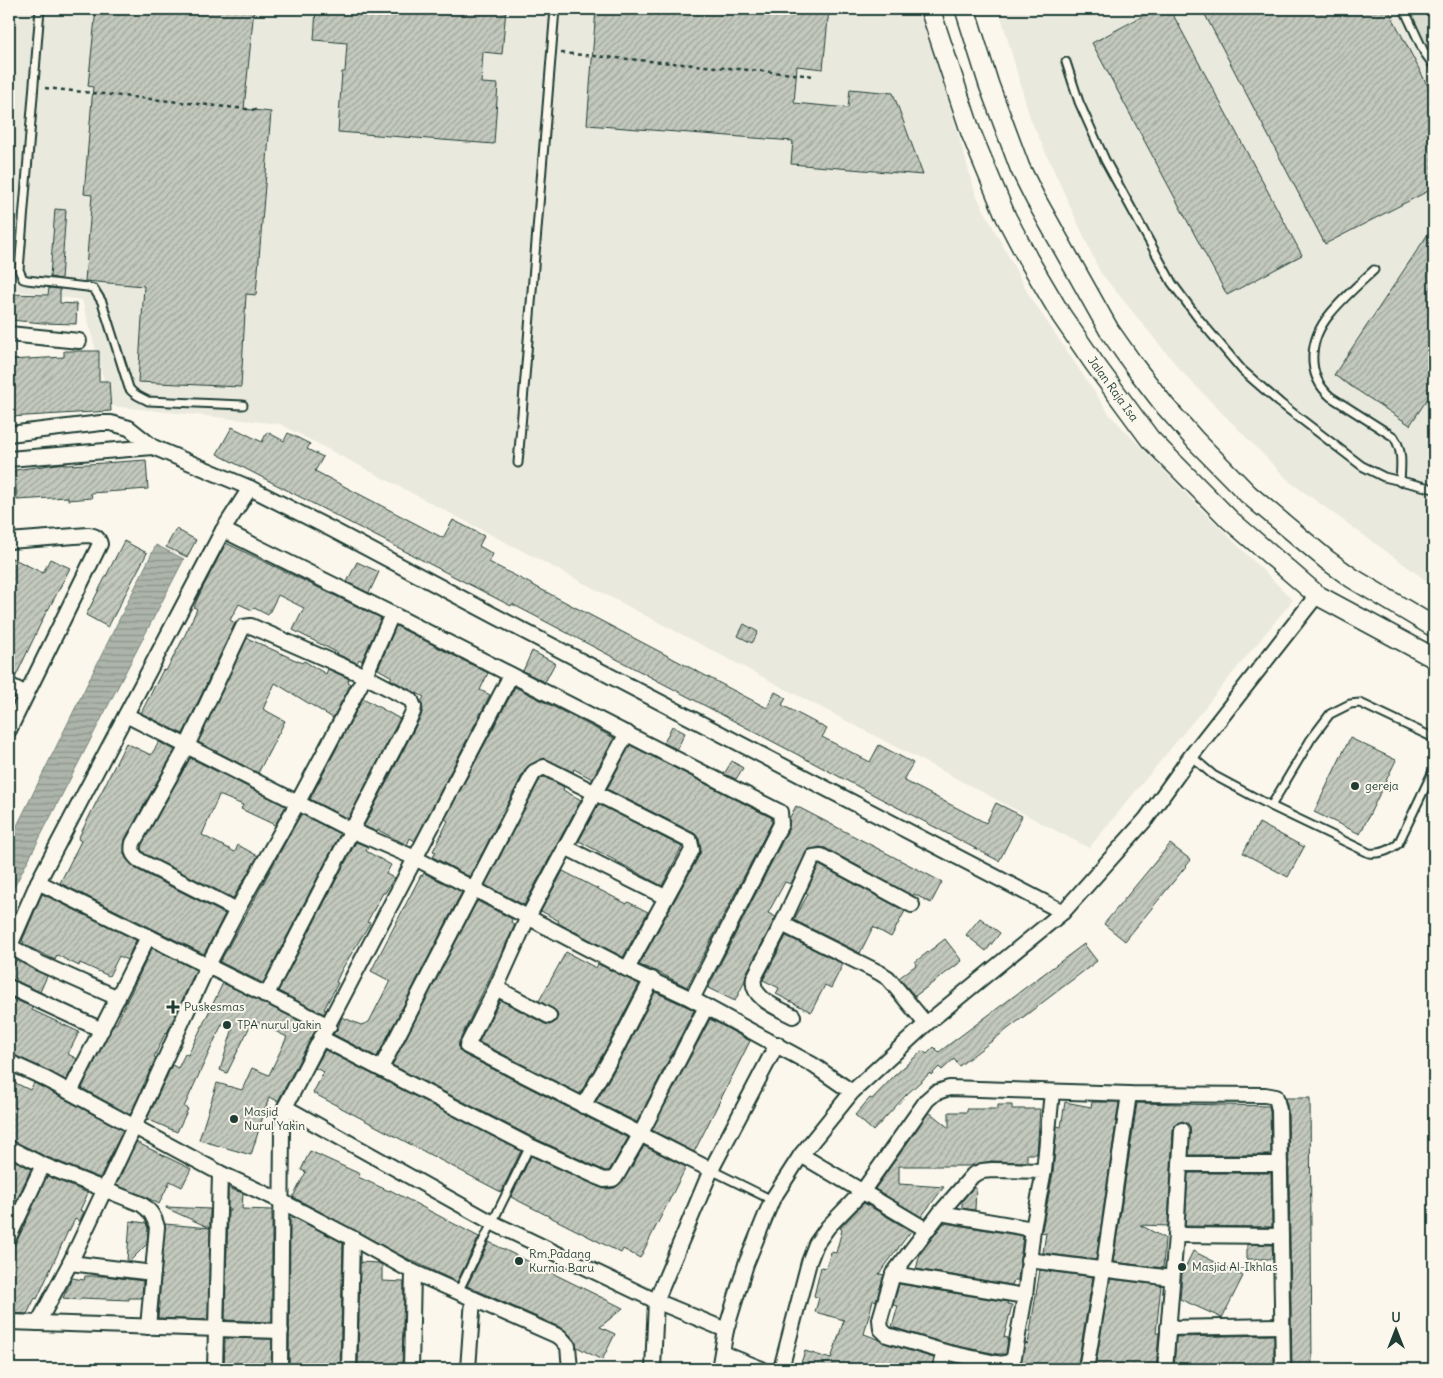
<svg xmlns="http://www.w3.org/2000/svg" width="1443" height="1378" font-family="Delius,sans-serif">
	<defs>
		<pattern id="water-rules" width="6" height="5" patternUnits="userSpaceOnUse" patternTransform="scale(1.25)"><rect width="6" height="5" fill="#adb4aa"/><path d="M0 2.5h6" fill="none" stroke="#8c948b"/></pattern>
		<pattern id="building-hatch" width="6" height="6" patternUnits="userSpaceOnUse" patternTransform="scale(1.25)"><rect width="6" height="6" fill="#c4c9be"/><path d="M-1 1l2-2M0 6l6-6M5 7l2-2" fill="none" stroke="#9fa49b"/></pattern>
	</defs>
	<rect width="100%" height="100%" fill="#fbf7ec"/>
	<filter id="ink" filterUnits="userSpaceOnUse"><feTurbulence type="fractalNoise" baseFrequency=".02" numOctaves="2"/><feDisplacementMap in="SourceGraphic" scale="10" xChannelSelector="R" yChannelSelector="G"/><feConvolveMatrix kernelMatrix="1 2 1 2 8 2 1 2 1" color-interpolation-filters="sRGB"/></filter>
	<g filter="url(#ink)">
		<g fill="#eae9de">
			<path d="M9,9H918L939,69L976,195L1029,295L1110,415L1199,507L1293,600L1089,848L280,424L111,406L82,300L9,290L17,199L9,198Z"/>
			<path d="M999,9H1434V586L1290,482L1182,372L1100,272L1030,118Z"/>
		</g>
		<path fill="#dbdcd1" stroke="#7d8c82" d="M1399,9H1434V75L1418,49Z"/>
		<path fill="url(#water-rules)" stroke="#74847b" d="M156,545L184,559L9,897V842Z"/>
		<g fill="url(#building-hatch)" stroke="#1f3d34">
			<path d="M96,9H254L244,109L271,112L256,295L246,294L241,387L138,382L144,286L85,281L92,195L84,194L93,87L88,86Z"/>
			<path d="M316,9H506L502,54L483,52L481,83L498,84L494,144L338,132L342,72H345L347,43L314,40Z"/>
			<path d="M596,9H829L823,69L797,66L794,103L848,108L850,89L893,93L923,175L791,164L793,141L587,125Z"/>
			<path d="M1156,9H1170L1302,255L1227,295L1092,43Z"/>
			<path d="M1202,9H1388L1434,98V188L1325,244Z"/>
			<path d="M55,209L66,210L61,279L50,277Z"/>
			<path d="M1434,225V389L1410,425L1334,375Z"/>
			<path d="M49,288L60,289V303L77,304L76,324L43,323L10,320L9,294L48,295Z"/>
			<path d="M64,351H99V381H109L111,411L9,417V360L64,357Z"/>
			<path d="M232,427L262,442L267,432L284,441L288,433L310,444L307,449L323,457L315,471L443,538L453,520L484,536L479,546L493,554L489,562L767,708L775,692L786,698L782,705L827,729L822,737L870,762L879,745L913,763L903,780L986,823L996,803L1022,816L999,861L537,617L512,604L511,606L217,454Z"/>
			<path d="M146,460L148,489L91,493L92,498L68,500V497L17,500L15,470L64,463V465L89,464Z"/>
			<path d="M176,529L196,540L187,557L166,547Z"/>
			<path d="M124,541L147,553L108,627L86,615Z"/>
			<path d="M226,543L381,618L362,661L359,659L357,663L337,654L338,653L293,630L304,608L278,595L268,615L254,608L252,610L239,604L230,620L235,623L183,734L141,713L163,670L166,671L185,635L197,609L194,607L199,595Z"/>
			<path d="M12,558L43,573L50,559L70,568L55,597L48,610H47L15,678L9,676V566Z"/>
			<path d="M357,562L379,572L369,593L347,582Z"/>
			<path d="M744,624L758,632L752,643L738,636Z"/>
			<path d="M396,626L488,673L480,690L490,695L415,841L410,838L407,845L378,830L377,832L364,826L421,716L423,709L421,702L424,697L390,679L392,677L378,669Z"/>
			<path d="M247,638L302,663L304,661L326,674L328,669L349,679L348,682L351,684L333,718L275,683L263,709L285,721L258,773L198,742Z"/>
			<path d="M532,651L555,663L545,682L523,671Z"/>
			<path d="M515,687L614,738L592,779L574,769L573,772L544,758L530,765L526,768L470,877L433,857L436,852L433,851L448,821L445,819Z"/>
			<path d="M363,698L400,719L348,819L310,799Z"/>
			<path d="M672,726L685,733L677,749L664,743Z"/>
			<path d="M1350,738L1396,760L1360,834L1314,812Z"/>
			<path d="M159,742L175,750L125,839L124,854L127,860L136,869L225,914L204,954L60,883L81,841L78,839L126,743L151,755Z"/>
			<path d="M630,745L772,818V822L687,987L656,971L639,965L700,854L701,848L699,839L694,833L607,789Z"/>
			<path d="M190,758L286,806L275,825L241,809L243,805L219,795L202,835L235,852L238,845L258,856L233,898L145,854L141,849V846Z"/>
			<path d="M732,761L743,768L736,779L724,774Z"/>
			<path d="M544,777L564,787L563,790L581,800L524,905L485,885L540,779Z"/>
			<path d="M598,804L682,847L662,886L579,841Z"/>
			<path d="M796,806L942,882L931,903L914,894L913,896L825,848L820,847L808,850L791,884L785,882L768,913L776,917L746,974L745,981L735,1001L708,988L789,828V819Z"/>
			<path d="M301,814L340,834L263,983L220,962Z"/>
			<path d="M1259,823L1304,847L1288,877L1243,853Z"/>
			<path d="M356,842L368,847L366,851L391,865L386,874L394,878L385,893H383L367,922L370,923L342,969L336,982L338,983L324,1009L326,1010L324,1014L278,991Z"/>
			<path d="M1170,844L1191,860L1125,941L1104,924Z"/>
			<path d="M819,865L905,911L891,937L873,927L860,953L794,920L808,894L806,892Z"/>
			<path d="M563,871L627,904L628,902L648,912L623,957L558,923L559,921L541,911Z"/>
			<path d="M424,873L462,892L377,1057L333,1034L337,1030L342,1017L361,1025L369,1022L390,981L371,971L421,875L422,876Z"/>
			<path d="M42,894L136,940L127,960L119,956L109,976L80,963L79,966L57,955L55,960L23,944L24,942L22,941Z"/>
			<path d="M477,901L512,919L511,922L515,925L459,1042V1050L463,1054L628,1138L609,1171H605L534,1138L392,1065Z"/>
			<path d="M980,918L1000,933L986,951L966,935Z"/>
			<path d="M786,936L843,964L831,988L825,985L811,1012L776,994L779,988L763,980Z"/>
			<path d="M945,939L962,961L915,996L899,978L916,965L915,962Z"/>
			<path d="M1084,944L1097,961L959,1066L954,1059L942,1070L939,1067L931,1075L930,1073L906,1095L873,1131L855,1115L870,1098L872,1099L894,1076L915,1057L923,1051L927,1054L934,1047L939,1052Z"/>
			<path d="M152,948L196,970L167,1033L166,1032L154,1057L156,1058L130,1115L82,1088L114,1023L116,1024Z"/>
			<path d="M566,952L596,968L598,964L639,984L608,1045L580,1094L479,1042L500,1000L545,1024L550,1025L554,1023L558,1016L556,1011L539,1001Z"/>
			<path d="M16,960L47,976L40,992L9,978V974Z"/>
			<path d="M223,983L316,1029L278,1101L269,1097L251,1155L199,1140L217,1083L242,1090L252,1068L269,1075L287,1037L253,1020L227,1073L220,1070L233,1028L222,1024L184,1107L188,1109L177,1132L147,1119L172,1065L178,1068L185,1054L188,1055Z"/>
			<path d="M655,992L694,1010L637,1122L596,1102L624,1053Z"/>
			<path d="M9,997L32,1007V1010L79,1032L68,1054L77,1059L66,1080L9,1053Z"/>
			<path d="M710,1019L750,1041L694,1152L652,1130Z"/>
			<path d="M325,1050L521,1151L501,1192L313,1093L324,1072L315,1068Z"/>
			<path d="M9,1080L30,1090L34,1083L123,1130L100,1178L47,1157L9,1139Z"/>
			<path d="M1285,1098H1310L1312,1369H1292L1288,1110Z"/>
			<path d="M1065,1102L1091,1107L1092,1102H1119L1096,1260L1043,1253L1046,1233L1041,1232L1042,1230L1053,1173L1057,1126L1061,1127Z"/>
			<path d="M1137,1103L1269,1106L1270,1111L1271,1155H1189L1190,1127L1183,1121L1175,1125L1173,1130L1168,1226L1140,1225L1165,1238L1163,1268L1113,1262Z"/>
			<path d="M998,1105H1012V1109H1040L1037,1154H1027V1162L991,1161L968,1166H899V1184L944,1187L921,1217L875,1189L929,1112L949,1128V1112H967V1109H998Z"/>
			<path d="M136,1142L191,1169L182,1187L170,1181L159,1204L144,1196L116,1185Z"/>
			<path d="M644,1146L686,1167L640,1258L623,1249L621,1253L511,1197L531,1156L605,1189L615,1188L623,1181Z"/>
			<path d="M310,1151L360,1174L358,1177L389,1191L390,1190L479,1237L457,1282L400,1255L293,1197L306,1172L301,1170Z"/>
			<path d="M9,1158L31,1169L9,1217Z"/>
			<path d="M1188,1173H1271L1272,1227L1185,1226Z"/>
			<path d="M47,1176L88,1193L80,1210L84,1212L80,1221L75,1219L69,1231H68L37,1299L35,1298L27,1314L11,1313L9,1312V1246L14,1244L17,1241Z"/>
			<path d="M228,1188L243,1193L242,1209L272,1210V1322L225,1320L228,1210H232L228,1208Z"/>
			<path d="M973,1188H976L975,1210L962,1208V1201Z"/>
			<path d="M864,1203L911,1231L879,1274L884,1275L876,1301L873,1300L864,1334L878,1339L885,1343L934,1358L931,1369H799L805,1351L831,1359L844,1320L815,1312L819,1298L814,1296L821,1267L826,1268L831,1252L836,1253L842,1230L840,1228Z"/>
			<path d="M166,1207L210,1209V1228L166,1208Z"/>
			<path d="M290,1218H295L343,1243L340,1369H289Z"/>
			<path d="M130,1221L146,1223L148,1228L147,1244L130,1261H127Z"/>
			<path d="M944,1223L1023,1236L1018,1280H1014L1012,1285L916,1269L920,1254Z"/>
			<path d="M165,1224L210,1228L208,1320L158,1318Z"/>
			<path d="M489,1242L623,1308L600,1327L615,1334L602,1360L577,1347L575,1340L564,1329L467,1286Z"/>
			<path d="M1247,1244L1272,1245L1273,1259H1247Z"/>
			<path d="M1193,1251L1243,1276L1222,1318L1180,1299L1182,1274Z"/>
			<path d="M360,1262L378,1263L382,1265V1281L404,1282L402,1369H358Z"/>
			<path d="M1040,1270L1093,1277L1077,1369H1045L1022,1366V1369H1014L1021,1362L1025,1343L1028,1344Z"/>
			<path d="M85,1276H105L143,1281L142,1298H129V1300L81,1298L80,1300L63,1298L72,1278L84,1280Z"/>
			<path d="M1110,1279L1161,1285L1156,1333H1159L1156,1369H1095Z"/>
			<path d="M899,1284L1008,1302L1007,1304L1012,1305L1004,1337L1008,1338L1006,1354H997L947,1344L892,1327L898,1306L893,1305Z"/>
			<path d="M1274,1335V1369H1174L1176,1337Z"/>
			<path d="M225,1338L272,1339L271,1369H224Z"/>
		</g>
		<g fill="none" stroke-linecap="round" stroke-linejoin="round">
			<defs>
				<g id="service">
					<path d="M40,9L19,270L23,279L27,280L87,287L94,289L102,302L129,388C133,395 141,397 148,401L243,405"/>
					<path d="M1404,9L1424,52L1434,66"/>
					<path d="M1066,62L1079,102L1105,160L1172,283L1198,318L1242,370L1280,403L1362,466L1384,477L1434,489"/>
					<path d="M1374,270C1359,284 1343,298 1330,314C1309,339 1305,375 1331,397L1394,437C1403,451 1401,465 1400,482"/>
					<path d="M518,463L555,9"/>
					<path d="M1191,756L1213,775L1271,806L1311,739L1330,714L1350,704L1360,703L1434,738"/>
					<path d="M1271,806L1369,853C1381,854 1388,851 1398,844L1434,769"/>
					<path d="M711,1170L772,1200"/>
					<path d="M458,1292L530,1146"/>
				</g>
				<g id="minor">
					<path d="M9,334L79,341"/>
					<path d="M9,434L101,423H111L129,428L153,447L250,488L331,529L497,617L1063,912"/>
					<path d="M9,459L153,447"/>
					<path d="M223,530L392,614L780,812L781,824L692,999"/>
					<path d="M9,541L88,535C95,536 98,537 100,544L9,730"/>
					<path d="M9,685L26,694"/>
					<path d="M126,715L351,830L415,858L627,969L692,999L813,1065L852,1092"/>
					<path d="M627,733L528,917L496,988L467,1046L711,1170"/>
					<path d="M565,847L665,897"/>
					<path d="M38,882L329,1026"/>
					<path d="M237,910L140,861C133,855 131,852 133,843L187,746L243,627L251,626L365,676L411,700L414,707L413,712L266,996"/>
					<path d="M782,924L880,973L888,978L926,1024"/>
					<path d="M10,946L39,963L118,998"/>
					<path d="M9,948L38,882L223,530L250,488"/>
					<path d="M9,987L102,1030"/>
					<path d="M496,988L549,1016"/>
					<path d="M793,1016C778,1008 750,998 754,978L782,924L813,857L821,856L912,905"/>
					<path d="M321,1038L530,1146L604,1180L613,1179L617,1175L640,1135L706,1007"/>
					<path d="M9,1062L44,1078L220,1173L281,1201L352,1238L413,1272L560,1337L568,1346L570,1369"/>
					<path d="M381,1068L534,772L544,767L690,841L692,850L627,969"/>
					<path d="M70,1092L148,937"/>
					<path d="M583,1106L616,1049L652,979"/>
					<path d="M285,1107L493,1223L656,1301L726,1330"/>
					<path d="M9,1148L43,1165L141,1204C150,1210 154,1216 157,1227L148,1327"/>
					<path d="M801,1155L927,1230"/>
					<path d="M1180,1164H1280"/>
					<path d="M1044,1171L992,1170L982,1171L973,1175L940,1213L893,1274L880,1319L881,1329L887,1335L945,1352L996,1363C1003,1364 1010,1364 1014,1357L1025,1296L1033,1229L1044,1171L1052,1092"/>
					<path d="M940,1213L1033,1229"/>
					<path d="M1176,1235L1281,1236"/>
					<path d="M9,1237L43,1165"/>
					<path d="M1028,1260L1172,1278"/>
					<path d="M70,1263L153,1273"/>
					<path d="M893,1274L1025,1296"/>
					<path d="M9,1322L281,1331"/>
					<path d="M38,1323L70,1263L134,1127L207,967L237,910L298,802L365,676L392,614"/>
					<path d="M1168,1328L1281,1326"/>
					<path d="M722,1353L762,1369"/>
					<path d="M215,1369L220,1173"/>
					<path d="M280,1369L282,1129L285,1107L511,675"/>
					<path d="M349,1369L352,1238"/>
					<path d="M411,1369L413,1272"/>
					<path d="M468,1369L473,1299"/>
					<path d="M653,1369L656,1301L711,1170L777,1044"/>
					<path d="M719,1369L726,1330L746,1264L772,1200L801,1155L852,1092L926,1024L1063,912L1146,819L1191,756L1317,595"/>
					<path d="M781,1369L809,1262L816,1244L828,1227L862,1192L927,1100L935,1093L949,1088L1129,1094L1265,1095L1276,1097L1279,1110L1283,1369"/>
					<path d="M940,1369L945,1352"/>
					<path d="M1086,1369L1103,1271L1129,1094"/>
					<path d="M1165,1369L1176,1235L1182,1130"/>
				</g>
				<g id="secondary">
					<path d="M930,9L971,133L1006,217L1028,259L1061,315L1094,363L1150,439L1230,520L1317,595L1434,658"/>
					<path d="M965,9L989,85L1020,168L1035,198L1109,330L1135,367L1165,406L1196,441L1248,494L1327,560L1352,578L1434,627"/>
				</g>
			</defs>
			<use href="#service" stroke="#1f3d34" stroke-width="11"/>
			<use href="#minor" stroke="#1f3d34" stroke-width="18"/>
			<use href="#secondary" stroke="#1f3d34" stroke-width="22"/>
			<g stroke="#1f3d34" stroke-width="2.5" stroke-dasharray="4 4" stroke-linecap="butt">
				<path d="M1430,9L1434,17"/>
				<path d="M561,53L816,76"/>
				<path d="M45,88L256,110"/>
			</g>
			<use href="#service" stroke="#fbf7ec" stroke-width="7"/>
			<use href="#minor" stroke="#fbf7ec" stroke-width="14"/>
			<use href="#secondary" stroke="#fbf7ec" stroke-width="19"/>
		</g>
	</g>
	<g fill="#1f3d34" stroke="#fbf7ec" stroke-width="2">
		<circle cx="1355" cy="786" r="5"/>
		<path d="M170.5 999.5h5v5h5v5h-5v5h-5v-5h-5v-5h5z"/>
		<circle cx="227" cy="1025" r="5"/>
		<circle cx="234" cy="1119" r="5"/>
		<circle cx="519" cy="1261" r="5"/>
		<circle cx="1182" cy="1267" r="5"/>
	</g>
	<g text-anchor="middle" stroke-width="4" stroke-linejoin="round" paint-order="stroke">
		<g font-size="12" fill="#1f3d34" stroke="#fbf7ec">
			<text transform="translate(1113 389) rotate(54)" y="4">Jalan Raja Isa</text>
		</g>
		<g font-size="12" fill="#1f3d34" stroke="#fbf7ec" text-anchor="start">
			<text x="1365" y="790">gereja</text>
			<text x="184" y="1011">Puskesmas</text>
			<text x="237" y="1029">TPA nurul yakin</text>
			<text x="244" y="1116">Masjid<tspan x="244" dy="14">Nurul Yakin</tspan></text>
			<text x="529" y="1258">Rm.Padang<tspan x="529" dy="14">Kurnia Baru</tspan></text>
			<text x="1192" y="1271">Masjid Al-Ikhlas</text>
		</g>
	</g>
	<rect width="1443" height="1378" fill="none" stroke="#fbf7ec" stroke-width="30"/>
	<rect x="15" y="15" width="1413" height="1348" fill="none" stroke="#1f3d34" stroke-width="2" filter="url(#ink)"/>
	<g transform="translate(1396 1330)" stroke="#fbf7ec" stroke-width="4" paint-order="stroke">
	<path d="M0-4L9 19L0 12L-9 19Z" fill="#1f3d34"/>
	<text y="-8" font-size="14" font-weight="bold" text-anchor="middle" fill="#1f3d34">U</text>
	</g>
</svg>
